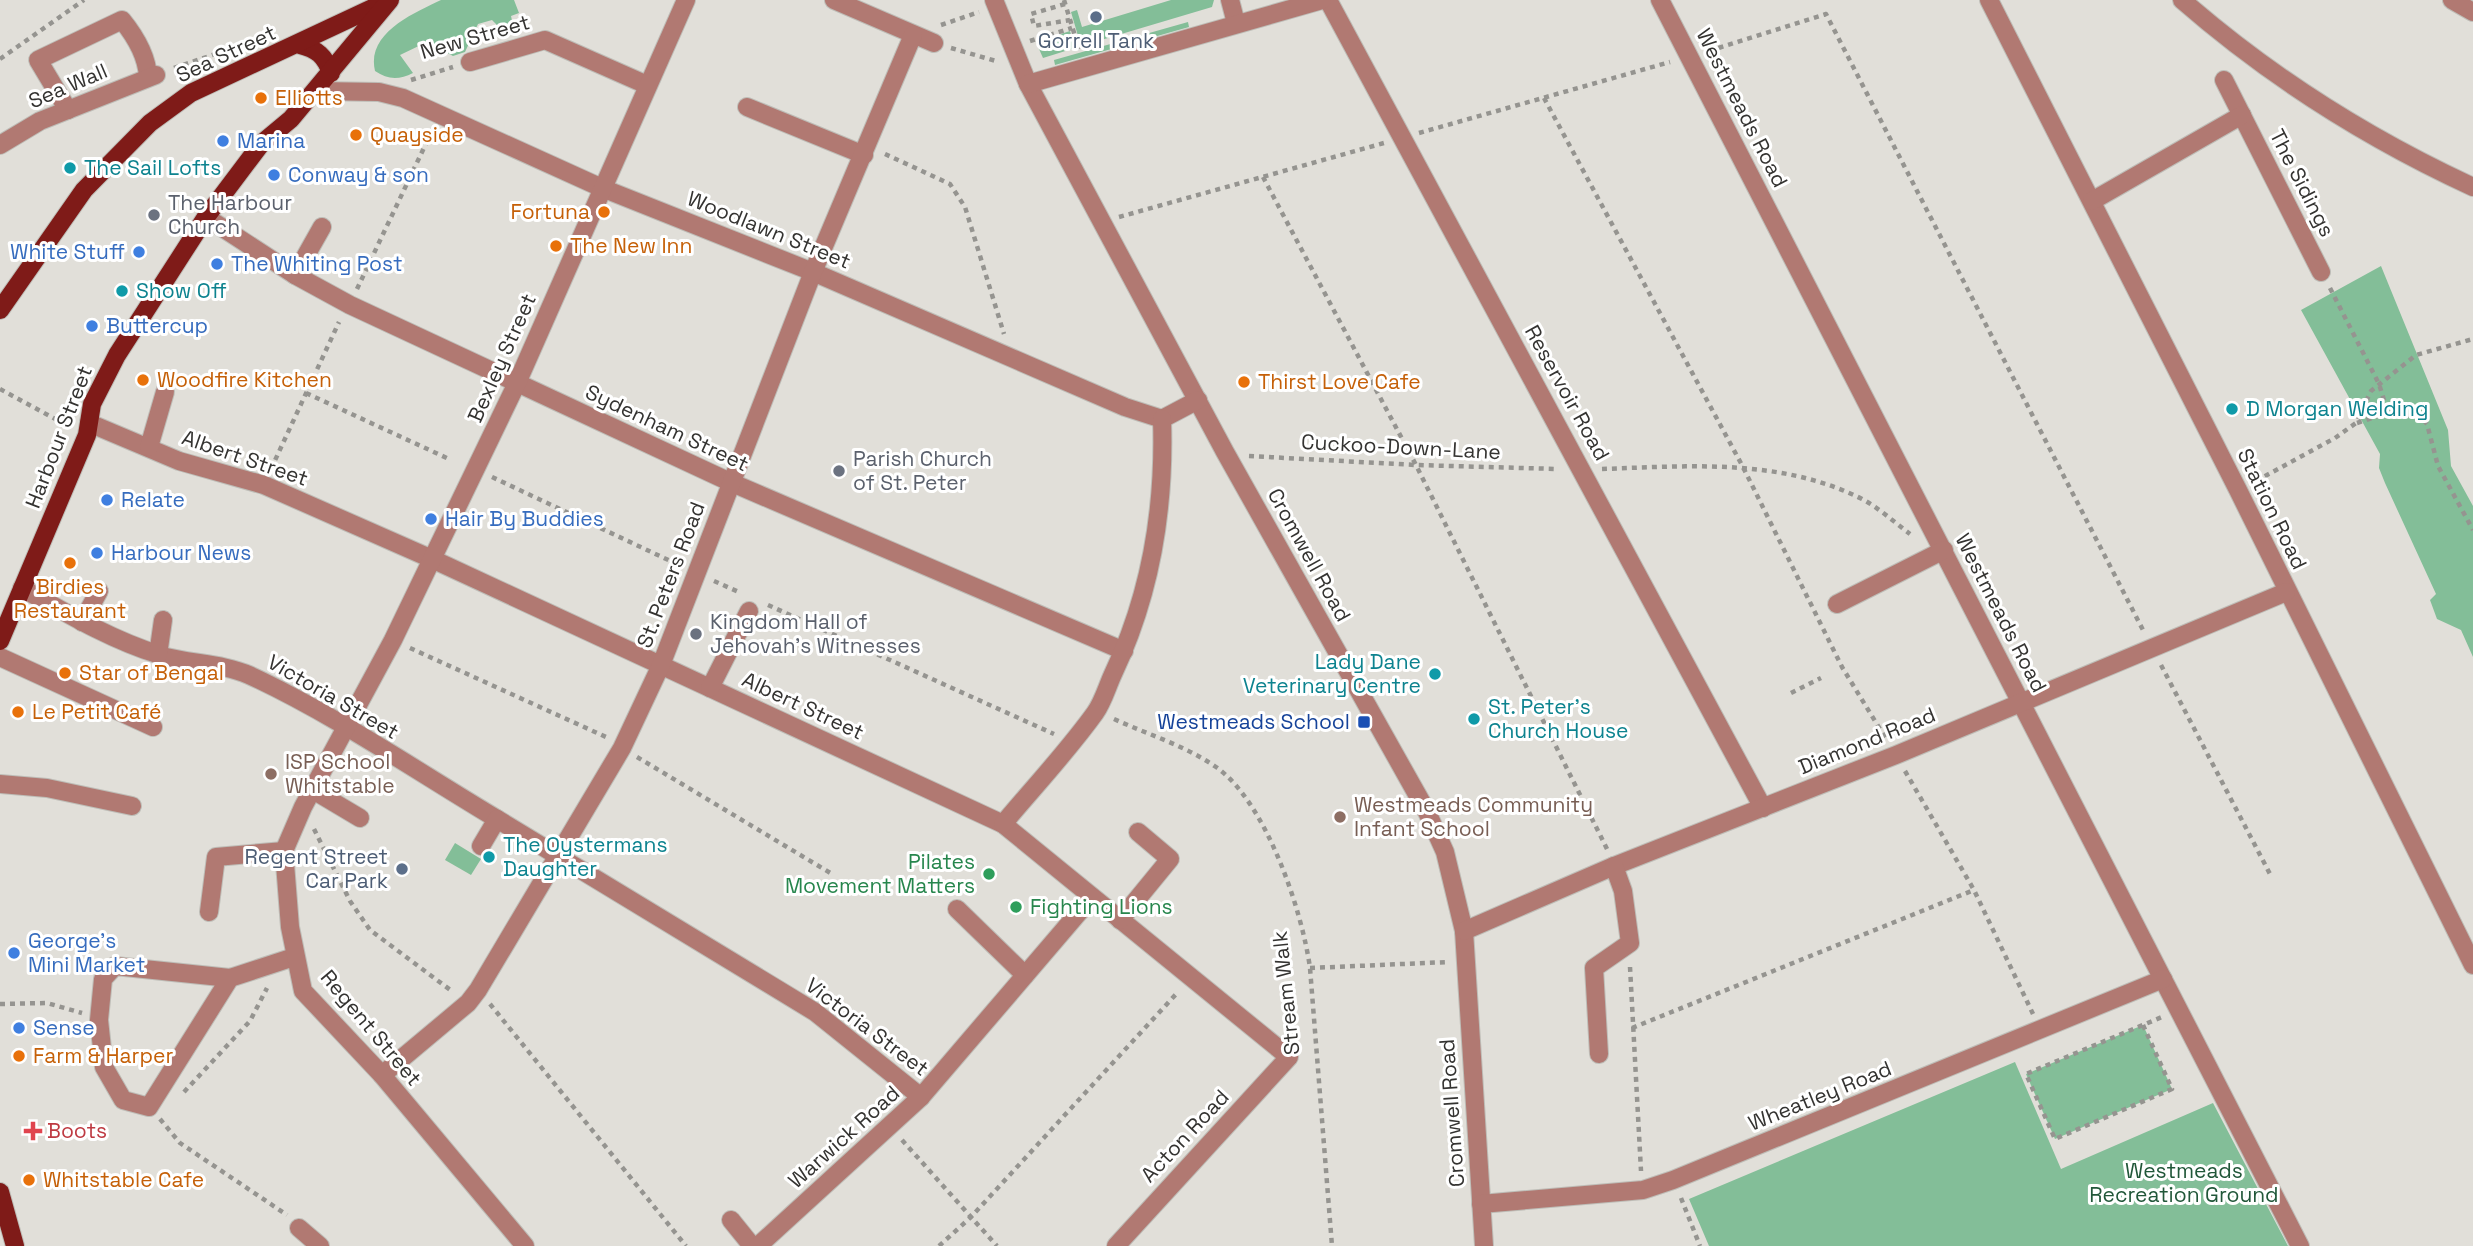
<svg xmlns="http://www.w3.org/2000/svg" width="2473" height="1246" font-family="'Space Grotesk',sans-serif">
	<rect width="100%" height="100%" fill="#e1dfd9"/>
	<g fill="#83be98">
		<path d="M441,0H514L519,13L511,16L513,25L501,29L492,20L478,24L465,52L453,56L427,42L400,55L413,73C399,80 388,80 375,71C366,33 414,13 441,0Z"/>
		<path d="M1171,0H1214L1212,7L1081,46L1071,12L1077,10L1082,27Z"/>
		<path d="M1188,22L1189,27L1055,65L1054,60Z"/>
		<path d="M1070,31L1075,48L1043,58L1036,42Z"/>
		<path d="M2381,266L2448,430L2451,466L2473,506V657L2461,630L2437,619L2430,600L2436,594L2385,483L2379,468L2380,454L2301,310Z"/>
		<path d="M455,843L481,859L471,875L445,860Z"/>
		<path d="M2143,1025L2172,1089L2055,1139L2026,1074Z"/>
		<path d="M2015,1062L2061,1169L2213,1103L2288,1246H1709L1689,1199Z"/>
	</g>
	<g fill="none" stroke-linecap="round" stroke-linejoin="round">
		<defs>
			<g id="minor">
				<path d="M834,0L934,43"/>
				<path d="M994,0L1028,84L1225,452L1427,812L1445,852L1464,931L1484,1246"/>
				<path d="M1230,0L1236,23"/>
				<path d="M1328,0L1763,808"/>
				<path d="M1660,0L2300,1246"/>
				<path d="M1989,0L2238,490L2473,965"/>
				<path d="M2182,0C2268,75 2369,139 2473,187"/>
				<path d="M2452,0L2473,12"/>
				<path d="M470,62L545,40L647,85"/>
				<path d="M2224,80L2321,272"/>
				<path d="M1028,84L1322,0"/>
				<path d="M316,91L379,92L403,98L602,188L813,272L1125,407L1162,419L1198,400"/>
				<path d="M747,107L864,155"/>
				<path d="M68,110L38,60L122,20C135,36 147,56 148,77"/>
				<path d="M0,145L40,121L156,75"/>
				<path d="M2092,201L2242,115"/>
				<path d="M206,217L295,275L350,305L730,482L1124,651"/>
				<path d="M295,275L322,227"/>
				<path d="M89,423L179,461L264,485L432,559L1003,824L1289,1057L1116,1246"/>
				<path d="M149,447L165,392"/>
				<path d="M22,588C66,613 111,640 160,655C188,664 222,663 249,675C332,713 418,772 497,819"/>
				<path d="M1837,604L1944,550"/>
				<path d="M82,622L99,591"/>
				<path d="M158,655L163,620"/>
				<path d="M0,657L153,727"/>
				<path d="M710,688L749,611"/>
				<path d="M0,784L47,788L132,806"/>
				<path d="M313,790L360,818"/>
				<path d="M1003,824C1033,788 1067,752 1095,713C1103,702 1107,687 1113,674C1151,594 1165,507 1162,419"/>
				<path d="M481,846L497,819L815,1012L921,1097"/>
				<path d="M957,909L1025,975"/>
				<path d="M209,912L216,857L284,851"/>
				<path d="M1120,920L1170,859L1138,832"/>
				<path d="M1464,931L1614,866L1896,755L2286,592"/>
				<path d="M230,978L149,1107L123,1100L104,1067L99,1020L103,979L115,966L230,978L294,957"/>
				<path d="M1599,1054L1594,968L1630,943L1623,891L1614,866"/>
				<path d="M382,1075L468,1003L478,990L622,748L661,665L813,272L913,35"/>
				<path d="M1481,1204L1643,1190L1673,1180L2163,979"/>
				<path d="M731,1220L752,1246"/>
				<path d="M299,1228L320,1246"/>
				<path d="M525,1246L382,1075L303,991L290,927L284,851L303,807L393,640L517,383L686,0"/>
				<path d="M758,1246L921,1097L1092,897"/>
			</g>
			<g id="major">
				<path d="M300,45C317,49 325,56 331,73"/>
				<path d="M0,310L84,190L150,123L191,93L381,4"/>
				<path d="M0,641L87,435L92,404L117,355L206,217L261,144L291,119L390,0"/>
				<path d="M0,1192L15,1246"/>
			</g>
		</defs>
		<use href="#minor" stroke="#bebdb7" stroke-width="20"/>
		<use href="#major" stroke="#bebdb7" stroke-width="20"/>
		<g stroke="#959490" stroke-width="4.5" stroke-dasharray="5 5" stroke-linecap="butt">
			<path d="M1064,0L1079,49"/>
			<path d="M1065,4L1031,14L1034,26L1070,20"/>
			<path d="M941,25L979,12"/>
			<path d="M1030,41L1072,28"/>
			<path d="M951,48L996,61"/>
			<path d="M1709,51L1826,14L2144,632"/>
			<path d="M0,59L84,0"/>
			<path d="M174,68L239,46"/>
			<path d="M411,80L453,67"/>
			<path d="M1544,98L1743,467L1842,667L1886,739"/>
			<path d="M1419,133L1670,62"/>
			<path d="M885,154L950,184L965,207L1004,334"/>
			<path d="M1263,177L1416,465L1607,849"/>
			<path d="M1119,217L1384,143"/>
			<path d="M2330,288L2379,384L2388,413"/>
			<path d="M357,289L431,133"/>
			<path d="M0,389L70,427"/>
			<path d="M306,393L449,459"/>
			<path d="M2357,423L2388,413L2421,417L2427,424L2438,466L2473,530"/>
			<path d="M1249,456L1416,465L1558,469"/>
			<path d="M271,469L339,322"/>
			<path d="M1602,469C1689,466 1781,458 1862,499C1879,508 1894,522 1910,534"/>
			<path d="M492,477L681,566"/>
			<path d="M2256,481L2335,438L2356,423L2371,391L2416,355L2473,339"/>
			<path d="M714,581L741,593"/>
			<path d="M768,605L1054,734"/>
			<path d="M410,648L606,737"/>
			<path d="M2161,665L2270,874"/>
			<path d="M1791,693L1821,678"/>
			<path d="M1114,719C1149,735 1184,745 1216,767C1266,802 1302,910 1310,968L1332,1246"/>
			<path d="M637,757L832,874"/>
			<path d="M1905,771L1974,890L2033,1014"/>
			<path d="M314,829L350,901L370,930L453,992"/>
			<path d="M1630,967L1641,1171"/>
			<path d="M1310,968L1449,962"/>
			<path d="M0,1004L47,1003L82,1013"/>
			<path d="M490,1004L686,1246"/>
			<path d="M2143,1025L2172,1089L2055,1139L2026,1074L2162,1017"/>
			<path d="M1632,1028L1974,890"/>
			<path d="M184,1092L250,1021L267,988"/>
			<path d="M160,1119L180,1143L287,1215"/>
			<path d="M902,1140L997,1246"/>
			<path d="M1681,1198L1700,1246"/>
			<path d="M939,1246L971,1217L1178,992"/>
		</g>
		<use href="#minor" stroke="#b17972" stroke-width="18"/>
		<use href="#major" stroke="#7f1b18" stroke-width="18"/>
	</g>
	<g fill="#5c6f8a" stroke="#fff" stroke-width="2.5">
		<circle cx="1096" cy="17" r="7"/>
		<circle cx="402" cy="869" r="7"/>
	</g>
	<g fill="#e8710a" stroke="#fff" stroke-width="2.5">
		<circle cx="261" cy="98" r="7"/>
		<circle cx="356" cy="135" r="7"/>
		<circle cx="604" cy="212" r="7"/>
		<circle cx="556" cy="246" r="7"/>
		<circle cx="143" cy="380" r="7"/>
		<circle cx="1244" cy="382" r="7"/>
		<circle cx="70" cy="563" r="7"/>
		<circle cx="65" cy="673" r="7"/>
		<circle cx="18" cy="712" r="7"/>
		<circle cx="19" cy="1056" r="7"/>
		<circle cx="29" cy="1180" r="7"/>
	</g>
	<g fill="#3f7fe0" stroke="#fff" stroke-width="2.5">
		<circle cx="223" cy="141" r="7"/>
		<circle cx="274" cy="175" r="7"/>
		<circle cx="139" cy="252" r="7"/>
		<circle cx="217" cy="264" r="7"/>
		<circle cx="92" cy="326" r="7"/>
		<circle cx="107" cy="500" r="7"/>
		<circle cx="431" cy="519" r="7"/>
		<circle cx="97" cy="553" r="7"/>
		<circle cx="14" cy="953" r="7"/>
		<circle cx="19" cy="1028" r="7"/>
	</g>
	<g fill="#0f9aa8" stroke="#fff" stroke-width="2.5">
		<circle cx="70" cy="168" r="7"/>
		<circle cx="122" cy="291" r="7"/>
		<circle cx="2232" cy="409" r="7"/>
		<circle cx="1435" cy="674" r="7"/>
		<circle cx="1474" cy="719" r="7"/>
		<circle cx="489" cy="857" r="7"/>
	</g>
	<g fill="#6b7280" stroke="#fff" stroke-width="2.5">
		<circle cx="154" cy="215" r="7"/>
		<circle cx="839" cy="471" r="7"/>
		<circle cx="696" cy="634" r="7"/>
	</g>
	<rect fill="#1a4fb4" stroke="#fff" stroke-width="2.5" x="1357" y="715" width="14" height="14" rx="3.5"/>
	<g fill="#8d6e63" stroke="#fff" stroke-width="2.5">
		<circle cx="271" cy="774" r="7"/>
		<circle cx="1340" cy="817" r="7"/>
	</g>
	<g fill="#2e9e5b" stroke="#fff" stroke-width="2.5">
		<circle cx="989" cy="874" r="7"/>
		<circle cx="1016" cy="907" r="7"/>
	</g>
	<path fill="#e0444e" stroke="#fff" stroke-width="2.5" d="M29.5 1120.5h7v7h7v7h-7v7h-7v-7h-7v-7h7z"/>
	<g text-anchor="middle" stroke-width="6" stroke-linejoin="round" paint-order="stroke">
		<g font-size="21" fill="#343331" stroke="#fff">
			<text transform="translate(475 37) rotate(-16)" y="7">New Street</text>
			<text transform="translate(226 54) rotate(-25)" y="7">Sea Street</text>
			<text transform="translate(68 86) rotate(-23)" y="7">Sea Wall</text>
			<text transform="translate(1742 108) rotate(63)" y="7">Westmeads Road</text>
			<text transform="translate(2302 183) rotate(63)" y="7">The Sidings</text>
			<text transform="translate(769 230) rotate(22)" y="7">Woodlawn Street</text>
			<text transform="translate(502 358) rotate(-66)" y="7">Bexley Street</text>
			<text transform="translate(1567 393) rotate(61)" y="7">Reservoir Road</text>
			<text transform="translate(667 428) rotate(25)" y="7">Sydenham Street</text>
			<text transform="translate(59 437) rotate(-69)" y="7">Harbour Street</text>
			<text transform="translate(1401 447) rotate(3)" y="7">Cuckoo-Down-Lane</text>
			<text transform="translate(245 458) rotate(19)" y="7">Albert Street</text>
			<text transform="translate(2272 509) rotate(64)" y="7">Station Road</text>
			<text transform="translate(1309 555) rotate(61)" y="7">Cromwell Road</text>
			<text transform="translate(671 575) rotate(-69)" y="7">St. Peters Road</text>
			<text transform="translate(2001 613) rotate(63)" y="7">Westmeads Road</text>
			<text transform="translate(333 697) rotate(30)" y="7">Victoria Street</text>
			<text transform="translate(803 706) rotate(25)" y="7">Albert Street</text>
			<text transform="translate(1867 741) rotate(-22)" y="7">Diamond Road</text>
			<text transform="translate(1286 993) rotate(-96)" y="7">Stream Walk</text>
			<text transform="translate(867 1027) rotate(37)" y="7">Victoria Street</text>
			<text transform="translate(371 1028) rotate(50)" y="7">Regent Street</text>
			<text transform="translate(1820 1096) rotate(-22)" y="7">Wheatley Road</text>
			<text transform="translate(1452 1113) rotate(-94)" y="7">Cromwell Road</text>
			<text transform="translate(1185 1136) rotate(-47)" y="7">Acton Road</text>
			<text transform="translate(844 1137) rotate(-42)" y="7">Warwick Road</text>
		</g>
		<g font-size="21" fill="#4e5e75" stroke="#fff">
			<text x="1096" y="48">Gorrell Tank</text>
			<text x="388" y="864" text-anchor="end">Regent Street<tspan x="388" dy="24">Car Park</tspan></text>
		</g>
		<g font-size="21" fill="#c56008" stroke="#fff" text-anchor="start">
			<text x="275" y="105">Elliotts</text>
			<text x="370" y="142">Quayside</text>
			<text x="590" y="219" text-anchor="end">Fortuna</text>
			<text x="570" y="253">The New Inn</text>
			<text x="157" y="387">Woodfire Kitchen</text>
			<text x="1258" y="389">Thirst Love Cafe</text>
			<text x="70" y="594" text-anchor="middle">Birdies<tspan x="70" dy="24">Restaurant</tspan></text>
			<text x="79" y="680">Star of Bengal</text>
			<text x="32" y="719">Le Petit Café</text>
			<text x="33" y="1063">Farm &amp; Harper</text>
			<text x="43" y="1187">Whitstable Cafe</text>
		</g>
		<g font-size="21" fill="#366cbe" stroke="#fff" text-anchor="start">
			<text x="237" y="148">Marina</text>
			<text x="288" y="182">Conway &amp; son</text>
			<text x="125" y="259" text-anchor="end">White Stuff</text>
			<text x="231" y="271">The Whiting Post</text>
			<text x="106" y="333">Buttercup</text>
			<text x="121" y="507">Relate</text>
			<text x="445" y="526">Hair By Buddies</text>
			<text x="111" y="560">Harbour News</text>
			<text x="28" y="948">George's<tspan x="28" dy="24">Mini Market</tspan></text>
			<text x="33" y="1035">Sense</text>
		</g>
		<g font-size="21" fill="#0d838f" stroke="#fff" text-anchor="start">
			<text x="84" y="175">The Sail Lofts</text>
			<text x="136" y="298">Show Off</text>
			<text x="2246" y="416">D Morgan Welding</text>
			<text x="1421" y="669" text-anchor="end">Lady Dane<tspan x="1421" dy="24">Veterinary Centre</tspan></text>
			<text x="1488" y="714">St. Peter's<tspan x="1488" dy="24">Church House</tspan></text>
			<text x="503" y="852">The Oystermans<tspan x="503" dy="24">Daughter</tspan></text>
		</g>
		<g font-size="21" fill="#5b616d" stroke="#fff" text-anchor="start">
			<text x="168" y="210">The Harbour<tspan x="168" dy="24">Church</tspan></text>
			<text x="853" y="466">Parish Church<tspan x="853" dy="24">of St. Peter</tspan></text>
			<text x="710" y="629">Kingdom Hall of<tspan x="710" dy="24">Jehovah's Witnesses</tspan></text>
		</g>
		<g font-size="21" fill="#164399" stroke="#fff" text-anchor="end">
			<text x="1350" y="729">Westmeads School</text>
		</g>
		<g font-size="21" fill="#785e54" stroke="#fff" text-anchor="start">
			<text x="285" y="769">ISP School<tspan x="285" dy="24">Whitstable</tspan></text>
			<text x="1354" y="812">Westmeads Community<tspan x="1354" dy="24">Infant School</tspan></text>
		</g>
		<g font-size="21" fill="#27864d" stroke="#fff" text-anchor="end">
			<text x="975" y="869">Pilates<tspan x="975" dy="24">Movement Matters</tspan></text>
			<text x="1030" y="914" text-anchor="start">Fighting Lions</text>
		</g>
		<g font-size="21" fill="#be3a42" stroke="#fff" text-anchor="start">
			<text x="47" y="1138">Boots</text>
		</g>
		<g font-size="21" fill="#215739" stroke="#fff">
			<text x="2184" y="1178">Westmeads<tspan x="2184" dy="24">Recreation Ground</tspan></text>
		</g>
	</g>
</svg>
